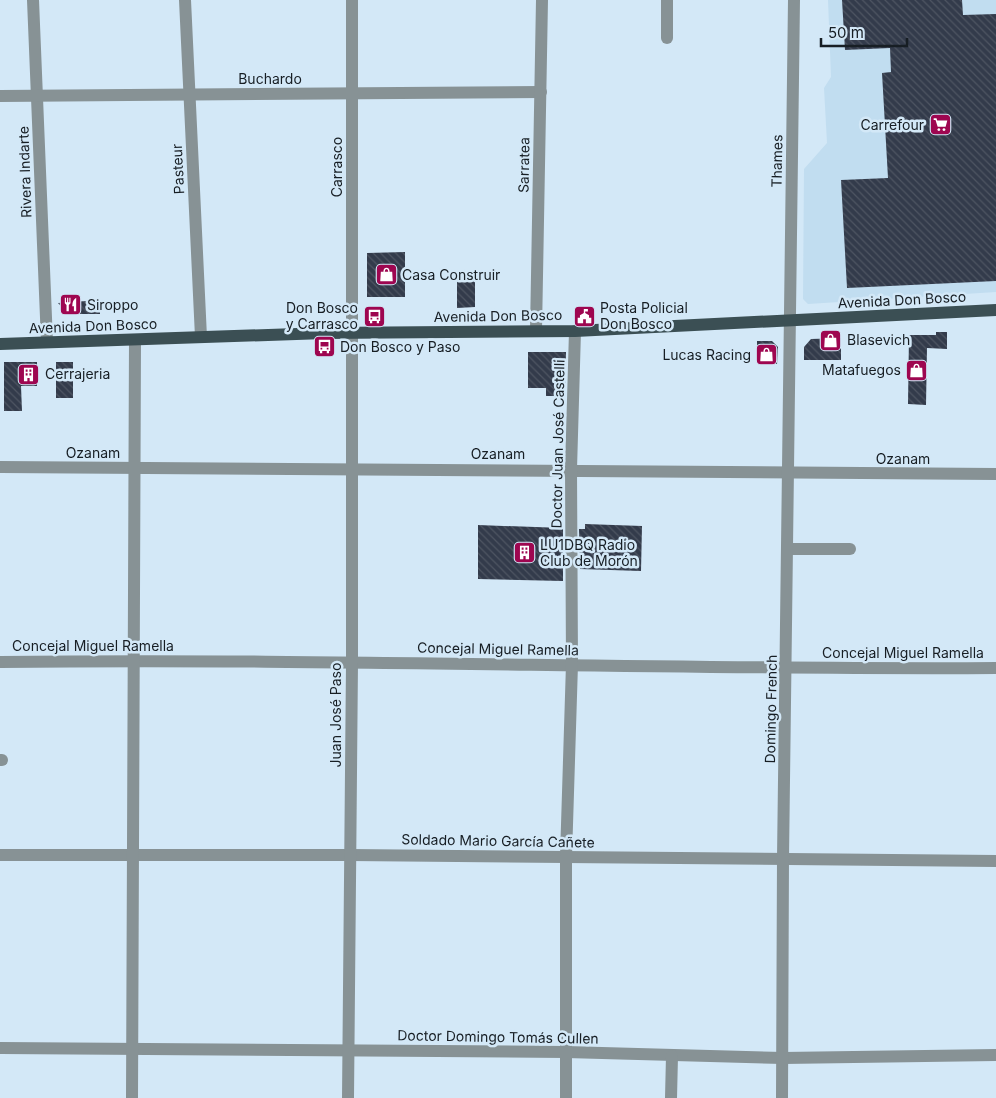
<svg xmlns="http://www.w3.org/2000/svg" width="996" height="1098" font-family="Inter,sans-serif">
	<defs>
		<pattern id="building-back-hatch" width="6" height="6" patternUnits="userSpaceOnUse" patternTransform="scale(1.25)"><rect width="6" height="6" fill="#333b4b"/><path d="M-1 5l2 2M0 0l6 6M5-1l2 2" fill="none" stroke="#4e5562"/></pattern>
	</defs>
	<rect width="100%" height="100%" fill="#d3e8f7"/>
	<path fill="#c1ddf0" d="M828,0H996V292L808,304L803,299L804,169L827,143L824,88L831,77Z"/>
	<g fill="url(#building-back-hatch)">
		<path d="M842,0H962L963,15L996,14V281L847,288L841,180L888,178L882,73L891,72L890,48L845,50Z"/>
		<path d="M405,252V297H367V253Z"/>
		<path d="M475,280V307L457,308V281Z"/>
		<path d="M100,300V314H68L58,303Z"/>
		<path d="M936,332H947V349L927,348L926,405L908,404L909,335H936Z"/>
		<path d="M841,338V360H804V347L811,339Z"/>
		<path d="M757,341H772L778,347L777,364L757,363Z"/>
		<path d="M528,352H566L565,396H546V388H528Z"/>
		<path d="M4,362H37V386H21L22,411H4Z"/>
		<rect x="56" y="362" width="17" height="36"/>
		<path d="M585,524L642,526L641,571L580,569L579,529H585Z"/>
		<path d="M478,525L563,528V581L478,579Z"/>
	</g>
	<g fill="none" stroke-linecap="round" stroke-linejoin="round">
		<g stroke="#879295" stroke-width="12">
			<path d="M33,0L47,342"/>
			<path d="M185,0L201,337"/>
			<path d="M667,0V38"/>
			<path d="M0,96L541,92"/>
			<path d="M536,331L542,0"/>
			<path d="M0,467L996,474"/>
			<path d="M787,549H850"/>
			<path d="M0,662C332,658 664,670 996,668"/>
			<path d="M0,760H2"/>
			<path d="M0,855H350L996,861"/>
			<path d="M0,1048L566,1052L783,1058L996,1055"/>
			<path d="M132,1098L135,340"/>
			<path d="M348,1098L352,663V0"/>
			<path d="M566,1098V857L572,664L571,469L575,331"/>
			<path d="M671,1098L672,1056"/>
			<path d="M782,1098L783,858L794,0"/>
		</g>
		<path stroke="#3b4f54" stroke-width="12" d="M0,344L325,333L575,331L996,310"/>
	</g>
	<defs>
		<symbol id="supermarket-square" viewBox="-11 -11 22 22"><rect x="-9" y="-9" width="18" height="18" rx="4" fill="#9e0650" stroke="#d3e8f7"/><path d="M-6-5.5h2.5l.6 2H6L4.5 2H-2.5L-4.4-4H-6ZM-1.5 3.2a1.3 1.3 0 1 0 .1 0ZM3 3.2a1.3 1.3 0 1 0 .1 0Z" fill="#fff"/></symbol>
		<symbol id="shop-square" viewBox="-11 -11 22 22"><rect x="-9" y="-9" width="18" height="18" rx="4" fill="#9e0650" stroke="#d3e8f7"/><path d="M-5-2.5h2.3a2.7 3.5 0 0 1 5.4 0H5L5.5 6h-11ZM-1.5-2.5h3a1.5 2.3 0 0 0-3 0Z" fill="#fff"/></symbol>
		<symbol id="restaurant-square" viewBox="-11 -11 22 22"><rect x="-9" y="-9" width="18" height="18" rx="4" fill="#9e0650" stroke="#d3e8f7"/><path d="M-5-6h1v4h1v-4h1v4h1v-4h1v5L-1.5 .5V6h-2V.5L-5-1ZM5-6V6H3V1.5H1.5Q1.5-4 5-6Z" fill="#fff"/></symbol>
		<symbol id="bus-square" viewBox="-11 -11 22 22"><rect x="-9" y="-9" width="18" height="18" rx="4" fill="#9e0650" stroke="#d3e8f7"/><path d="M-5-6H5V4H4V6H2V4H-2V6H-4V4H-5ZM-3.5-4V0h7V-4ZM-3.5 1.2v1.5H-2V1.2ZM2 1.2v1.5H3.5V1.2Z" fill="#fff"/></symbol>
		<symbol id="civic-square" viewBox="-11 -11 22 22"><rect x="-9" y="-9" width="18" height="18" rx="4" fill="#9e0650" stroke="#d3e8f7"/><path d="M-.6-6.5H3V-4.5H.6V-3L4-1V1h2V6H-6V1h2V-1L-.6-3ZM-1.2 2.5V6h2.4V2.5Z" fill="#fff"/></symbol>
		<symbol id="building-square" viewBox="-11 -11 22 22"><rect x="-9" y="-9" width="18" height="18" rx="4" fill="#9e0650" stroke="#d3e8f7"/><path d="M-4-6H4V6H1V3H-1V6H-4ZM-2.5-4.3h1.7v1.8h-1.7ZM.8-4.3h1.7v1.8H.8ZM-2.5-1h1.7V.8h-1.7ZM.8-1h1.7V.8H.8Z" fill="#fff"/></symbol>
	</defs>
	<g fill-rule="evenodd">
		<use href="#supermarket-square" x="928" y="112" width="25" height="25"/>
		<use href="#shop-square" x="374" y="262" width="25" height="25"/>
		<use href="#restaurant-square" x="58" y="292" width="25" height="25"/>
		<use href="#bus-square" x="362" y="304" width="25" height="25"/>
		<use href="#civic-square" x="572" y="304" width="25" height="25"/>
		<use href="#shop-square" x="818" y="328" width="25" height="25"/>
		<use href="#bus-square" x="312" y="334" width="25" height="25"/>
		<use href="#shop-square" x="754" y="342" width="25" height="25"/>
		<use href="#shop-square" x="904" y="358" width="25" height="25"/>
		<use href="#building-square" x="16" y="362" width="25" height="25"/>
		<use href="#building-square" x="512" y="540" width="25" height="25"/>
	</g>
	<g text-anchor="middle" stroke-width="5" stroke-linejoin="round" paint-order="stroke">
		<g font-size="14" fill="#171e24" stroke="#d3e8f7">
			<text x="270" y="84">Buchardo</text>
			<text transform="translate(777 161) rotate(-89)" y="5">Thames</text>
			<text transform="translate(524 165) rotate(-89)" y="5">Sarratea</text>
			<text transform="translate(337 167) rotate(-90)" y="5">Carrasco</text>
			<text transform="translate(178 169) rotate(-93)" y="5">Pasteur</text>
			<text transform="translate(25 172) rotate(-92)" y="5">Rivera Indarte</text>
			<text transform="translate(902 300) rotate(-3)" y="5">Avenida Don Bosco</text>
			<text transform="translate(498 316) rotate(-1)" y="5">Avenida Don Bosco</text>
			<text transform="translate(93 326) rotate(-2)" y="5">Avenida Don Bosco</text>
			<text transform="translate(558 444) rotate(-89)" y="5">Doctor Juan José Castelli</text>
			<text x="93" y="458">Ozanam</text>
			<text x="498" y="459">Ozanam</text>
			<text x="903" y="464">Ozanam</text>
			<text x="93" y="651">Concejal Miguel Ramella</text>
			<text transform="translate(498 649) rotate(1)" y="5">Concejal Miguel Ramella</text>
			<text x="903" y="658">Concejal Miguel Ramella</text>
			<text transform="translate(771 709) rotate(-89)" y="5">Domingo French</text>
			<text transform="translate(336 715) rotate(-90)" y="5">Juan José Paso</text>
			<text transform="translate(498 841) rotate(1)" y="5">Soldado Mario García Cañete</text>
			<text transform="translate(498 1037) rotate(1)" y="5">Doctor Domingo Tomás Cullen</text>
		</g>
		<g font-size="14" fill="#171e24" stroke="#d3e8f7" text-anchor="start">
			<text x="924" y="130" text-anchor="end">Carrefour</text>
			<text x="402" y="280">Casa Construir</text>
			<text x="87" y="310">Siroppo</text>
			<text x="358" y="313" text-anchor="end">Don Bosco<tspan x="358" dy="16">y Carrasco</tspan></text>
			<text x="600" y="313">Posta Policial<tspan x="600" dy="16">Don Bosco</tspan></text>
			<text x="847" y="345">Blasevich</text>
			<text x="340" y="352">Don Bosco y Paso</text>
			<text x="751" y="360" text-anchor="end">Lucas Racing</text>
			<text x="901" y="375" text-anchor="end">Matafuegos</text>
			<text x="45" y="379">Cerrajeria</text>
			<text x="540" y="550">LU1DBQ Radio<tspan x="540" dy="16">Club de Morón</tspan></text>
		</g>
	</g>
	<path d="M821 38v8h86v-8" fill="none" stroke="#171e24" stroke-width="2.5"/>
	<text x="828" y="38" font-size="15" fill="#171e24" stroke="#d3e8f7" stroke-width="4" paint-order="stroke">50 m</text>
</svg>
